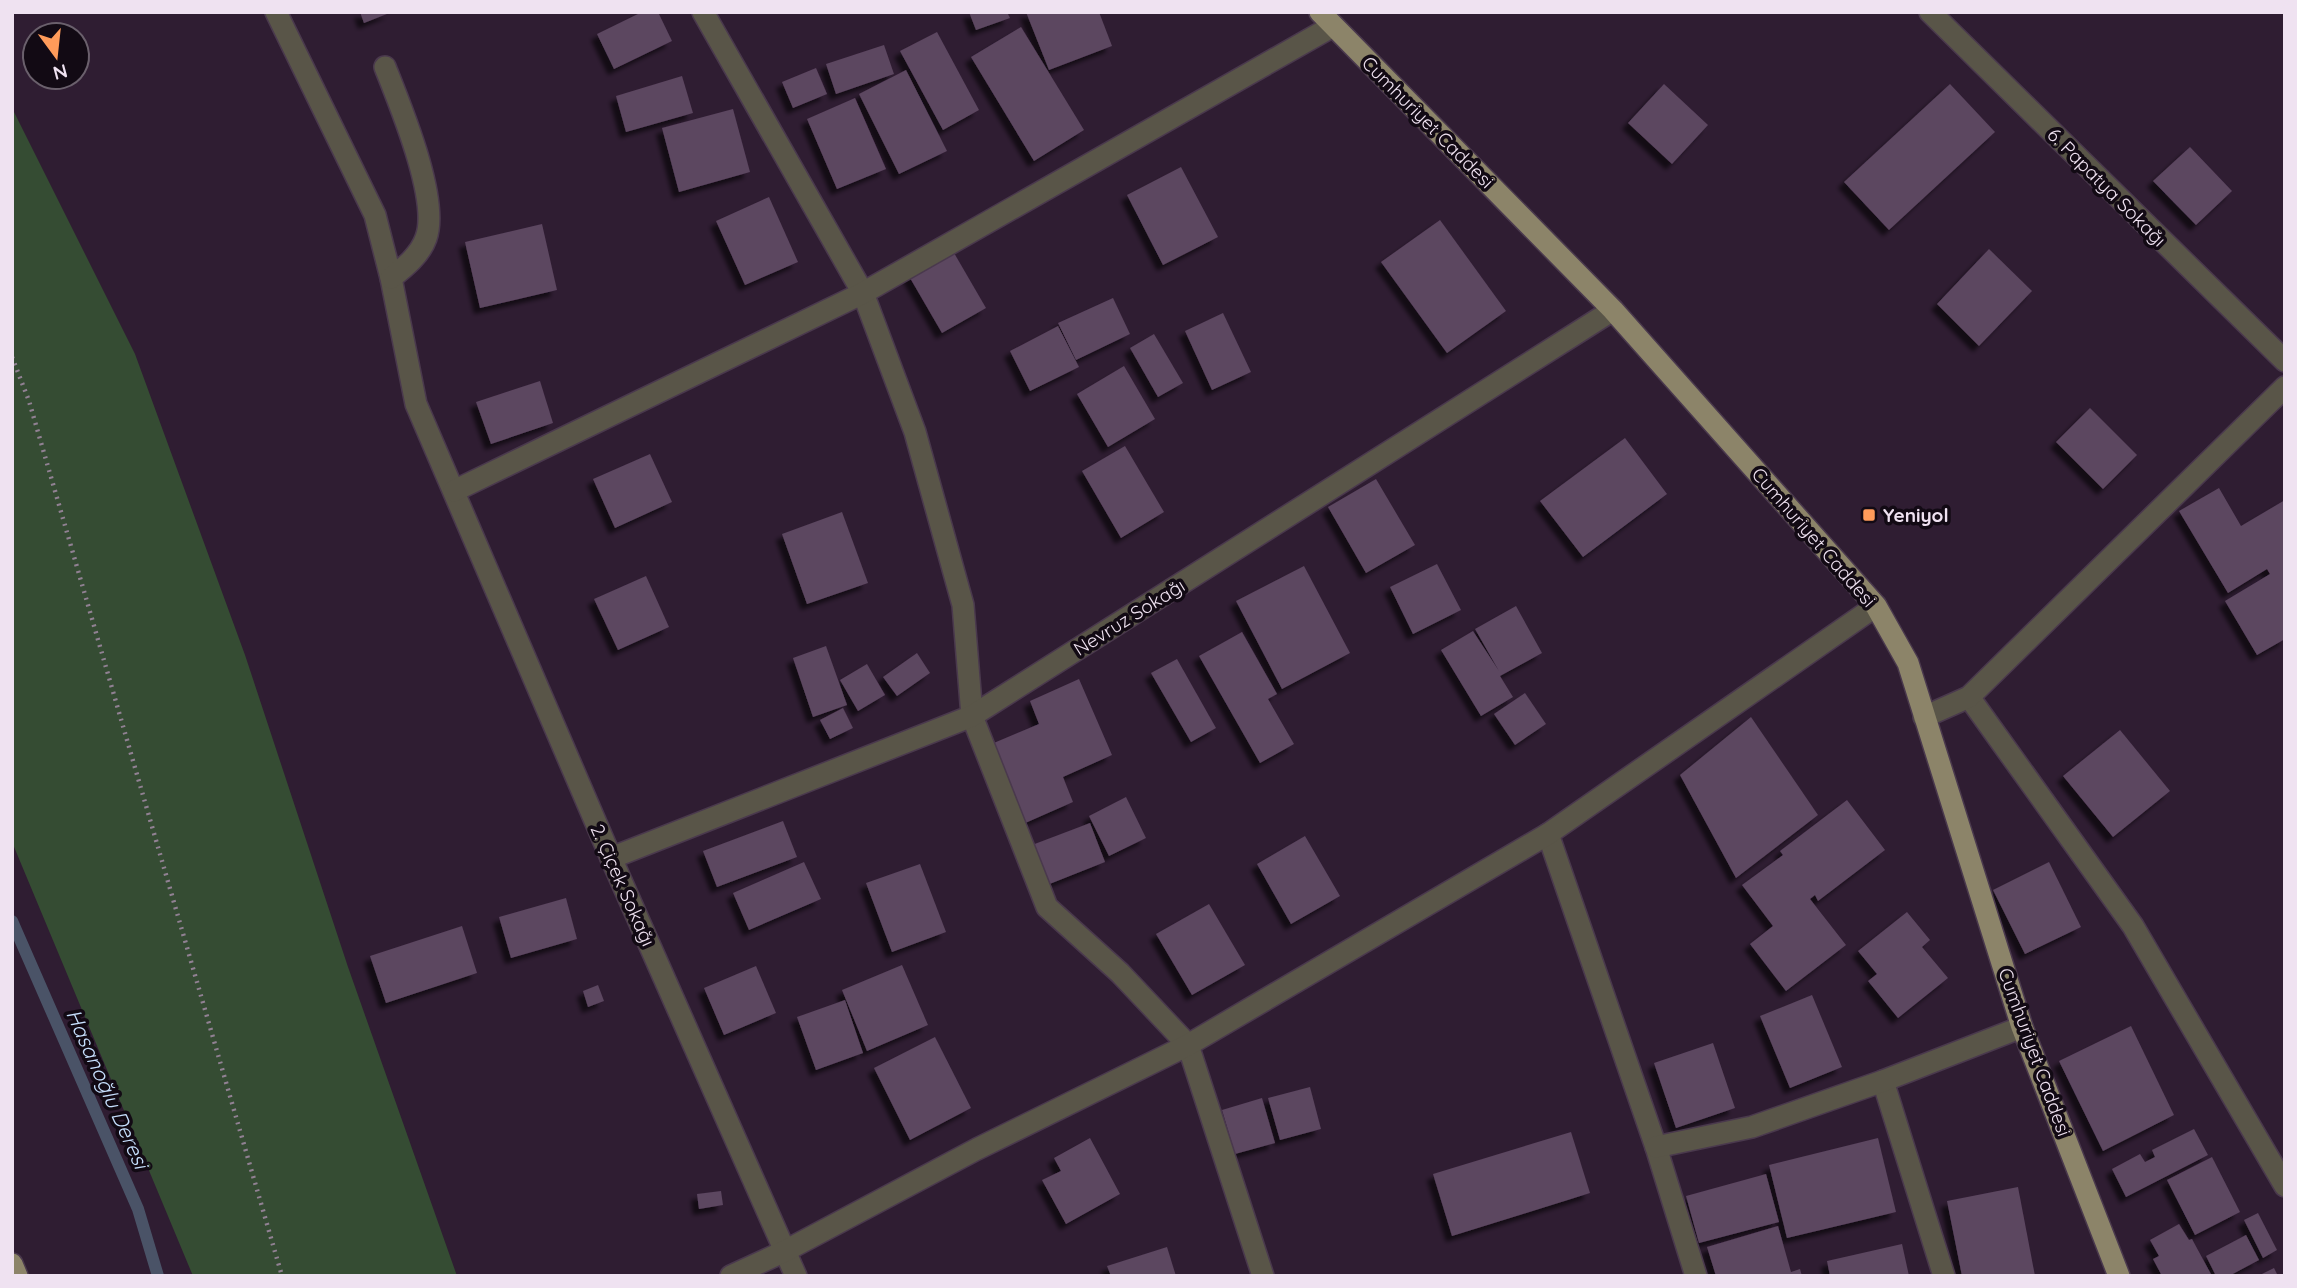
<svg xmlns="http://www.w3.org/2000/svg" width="2297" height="1288" font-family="Quicksand,sans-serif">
	<defs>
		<filter id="shadow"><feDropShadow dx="-6" dy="6" stdDeviation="2" flood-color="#0009"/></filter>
	</defs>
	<rect width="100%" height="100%" fill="#2f1d32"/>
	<path fill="#354c33" d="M12,108L135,354L245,655L348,967L457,1276H193L12,842Z"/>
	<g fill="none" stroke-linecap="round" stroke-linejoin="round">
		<path stroke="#4a5367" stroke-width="12" d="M12,921L138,1209L158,1276"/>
	</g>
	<g fill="#5c4660" filter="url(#shadow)">
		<path d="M360,12H392L364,23Z"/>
		<path d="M642,12H658L672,41L614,69L597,34Z"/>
		<path d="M969,12H1007L1010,18L976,30Z"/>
		<path d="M1026,12H1099L1112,46L1049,70Z"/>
		<path d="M1021,27L1084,130L1034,161L971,57Z"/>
		<path d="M937,32L979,110L943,130L900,51Z"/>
		<path d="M884,45L894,74L836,94L826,64Z"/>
		<path d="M816,68L827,94L793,108L782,82Z"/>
		<path d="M906,70L947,151L899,174L859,94Z"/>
		<path d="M682,76L693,113L626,132L616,96Z"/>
		<path d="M1664,84L1708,125L1672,164L1628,123Z"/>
		<path d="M1950,84L1995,132L1889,230L1844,182Z"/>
		<path d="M855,98L886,169L837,189L807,119Z"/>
		<path d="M733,109L750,172L679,192L662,128Z"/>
		<path d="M2190,147L2232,191L2196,225L2153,181Z"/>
		<path d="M1181,167L1218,237L1163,265L1127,195Z"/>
		<path d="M769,197L798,262L745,285L716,221Z"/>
		<path d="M1440,220L1506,311L1447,353L1381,262Z"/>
		<path d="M542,224L557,290L480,308L465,242Z"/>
		<path d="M950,246L986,308L942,333L906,271Z"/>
		<path d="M1989,249L2032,291L1979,346L1937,304Z"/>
		<path d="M1113,298L1130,334L1076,360L1058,323Z"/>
		<path d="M1223,313L1251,372L1212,390L1185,331Z"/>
		<path d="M1058,326L1079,367L1030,391L1010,351Z"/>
		<path d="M1154,334L1183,383L1158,397L1130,348Z"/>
		<path d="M1124,366L1155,419L1108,447L1077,394Z"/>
		<path d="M540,381L553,423L491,444L476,402Z"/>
		<path d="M2090,408L2137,455L2103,489L2056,442Z"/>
		<path d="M1625,438L1667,494L1583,557L1540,501Z"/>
		<path d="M1125,446L1164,512L1121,538L1082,471Z"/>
		<path d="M650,454L672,502L615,528L593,479Z"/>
		<path d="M1376,479L1415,545L1366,573L1328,507Z"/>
		<path d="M2219,488L2241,526L2285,500V639L2257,655L2225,601L2270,574L2267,569L2228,593L2179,511Z"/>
		<path d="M842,512L868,583L807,604L782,534Z"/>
		<path d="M1437,564L1461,610L1413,634L1390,587Z"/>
		<path d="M1304,566L1350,653L1282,689L1236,601Z"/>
		<path d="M646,576L669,627L618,650L594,599Z"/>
		<path d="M1516,606L1542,653L1500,676L1513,697L1481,716L1441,650L1473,631L1499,671L1475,629Z"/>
		<path d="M1242,632L1277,694L1268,699L1294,744L1260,763L1199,656Z"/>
		<path d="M826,646L847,705L813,717L793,658Z"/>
		<path d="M917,653L930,673L897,696L883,677Z"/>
		<path d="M1177,659L1216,728L1191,742L1151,673Z"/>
		<path d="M867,664L885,695L858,711L840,680Z"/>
		<path d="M1079,679L1112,755L1063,777L1073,802L1023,824L989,745L1039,724L1030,701Z"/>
		<path d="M1525,693L1546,724L1515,745L1494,714Z"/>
		<path d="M843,708L853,728L830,739L820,720Z"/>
		<path d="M1751,717L1818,815L1736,878L1680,775Z"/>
		<path d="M2120,730L2170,791L2113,837L2063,776Z"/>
		<path d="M1126,797L1146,838L1109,856L1089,816Z"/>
		<path d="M1847,800L1885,850L1818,901L1815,895L1810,899L1846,945L1786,991L1750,944L1773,926L1742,885L1783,855L1780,851Z"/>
		<path d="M783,821L797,857L717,887L703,851Z"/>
		<path d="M1090,823L1105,862L1047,885L1032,845Z"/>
		<path d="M1305,836L1340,896L1291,924L1257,864Z"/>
		<path d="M804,862L821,899L749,930L733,893Z"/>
		<path d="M2049,862L2081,927L2025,954L1993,890Z"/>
		<path d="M920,864L946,932L892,952L866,883Z"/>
		<path d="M566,898L577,939L511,958L499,917Z"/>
		<path d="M1209,904L1245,965L1192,995L1156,934Z"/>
		<path d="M1907,912L1930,940L1922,947L1948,978L1898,1018L1868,981L1877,974L1858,951Z"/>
		<path d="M462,926L477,973L386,1003L370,956Z"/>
		<path d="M902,965L928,1025L867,1051L842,990Z"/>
		<path d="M756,966L776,1013L724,1035L704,988Z"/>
		<path d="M598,985L604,1001L588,1007L583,991Z"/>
		<path d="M1812,995L1842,1067L1790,1088L1760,1016Z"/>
		<path d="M845,1000L863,1053L816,1070L797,1017Z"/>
		<path d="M2131,1026L2174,1115L2103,1151L2059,1061Z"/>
		<path d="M935,1037L971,1108L910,1140L874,1068Z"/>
		<path d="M1713,1043L1735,1108L1676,1128L1654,1063Z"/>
		<path d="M1310,1087L1321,1129L1280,1140L1268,1098Z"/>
		<path d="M1262,1098L1275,1143L1235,1154L1222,1110Z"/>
		<path d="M2194,1129L2208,1155L2126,1197L2112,1169L2140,1154L2145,1162L2155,1157L2152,1150Z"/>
		<path d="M1571,1132L1590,1193L1452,1236L1433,1174Z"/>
		<path d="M1090,1138L1120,1194L1066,1224L1042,1180L1061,1171L1054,1158Z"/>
		<path d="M1878,1138L1896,1212L1787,1238L1769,1165Z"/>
		<path d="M2212,1157L2240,1212L2195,1235L2167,1180Z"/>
		<path d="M1766,1174L1779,1222L1699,1243L1686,1196Z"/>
		<path d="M2018,1187L2035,1276H1962L1947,1201Z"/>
		<path d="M721,1191L723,1205L699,1209L697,1194Z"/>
		<path d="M2258,1213L2277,1250L2263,1258L2244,1220Z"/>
		<path d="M2179,1224L2189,1240L2192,1239L2212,1276H2162L2153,1259L2159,1256L2150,1240Z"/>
		<path d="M1778,1226L1791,1272L1800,1269L1802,1276H1716L1707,1247Z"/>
		<path d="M2246,1235L2259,1260L2229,1276H2216L2206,1256Z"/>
		<path d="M1902,1244L1909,1276H1830L1827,1261Z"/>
		<path d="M1167,1247L1176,1276H1111L1107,1266Z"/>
		<path d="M2274,1268L2278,1276H2258Z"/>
	</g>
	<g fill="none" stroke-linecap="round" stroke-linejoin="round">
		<defs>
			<g id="minor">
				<path d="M276,12L375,215L391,278L416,404L611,858L796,1276"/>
				<path d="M703,12L863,293L915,432L963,605L972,716L1047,907L1120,973L1188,1045L1263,1276"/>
				<path d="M1930,12L2285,361"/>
				<path d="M385,67C400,105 440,200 426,238C420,255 405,267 391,278"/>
				<path d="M454,491L863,293L1333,26"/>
				<path d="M1969,697L2133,926L2285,1186"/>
				<path d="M1924,717L1969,697L2285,387"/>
				<path d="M1548,834L1656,1147L1696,1276"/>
				<path d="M611,858L972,716L1613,310"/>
				<path d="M1883,1081L1944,1276"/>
				<path d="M1656,1147L1752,1127L1883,1081L2022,1027"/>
				<path d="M731,1276L785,1251L977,1149L1188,1045L1548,834L1876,606"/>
			</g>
			<g id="major">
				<path d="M1320,12L1613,310L1876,606L1908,663L2022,1027L2119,1276"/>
				<path d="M12,1264L17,1276"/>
			</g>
		</defs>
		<use href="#minor" stroke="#4a394d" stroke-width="24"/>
		<use href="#major" stroke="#4a394d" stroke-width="24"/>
		<path stroke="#918193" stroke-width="4.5" stroke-dasharray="2 5" stroke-linecap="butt" d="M12,357L29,401L282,1276"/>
		<use href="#minor" stroke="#595548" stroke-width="21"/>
		<use href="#major" stroke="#8c8469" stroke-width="21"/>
	</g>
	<rect fill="#ff9b5a" stroke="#120a14" stroke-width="2.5" x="1862" y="508" width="14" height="14" rx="3.5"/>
	<g text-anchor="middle" stroke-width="7" stroke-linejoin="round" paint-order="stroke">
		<g font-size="19" fill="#efe2f1" stroke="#120a14">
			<text transform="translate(1428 122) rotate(45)" y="7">Cumhuriyet Caddesi</text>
			<text transform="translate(2107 187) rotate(45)" y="7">6. Papatya Sokağı</text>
			<text transform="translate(1814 537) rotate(49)" y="7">Cumhuriyet Caddesi</text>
			<text transform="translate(1129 617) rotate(-32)" y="7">Nevruz Sokağı</text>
			<text transform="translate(623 885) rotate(66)" y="7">2. Çiçek Sokağı</text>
			<text transform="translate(2035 1052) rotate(70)" y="7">Cumhuriyet Caddesi</text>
		</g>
		<g font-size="19" font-weight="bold" fill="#efe2f1" stroke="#120a14" text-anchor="start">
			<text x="1883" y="522">Yeniyol</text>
		</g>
		<g font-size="21" font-style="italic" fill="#c7e0fe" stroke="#120a14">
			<text transform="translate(107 1089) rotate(66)" y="7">Hasanoğlu Deresi</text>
		</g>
	</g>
	<rect width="2297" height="1288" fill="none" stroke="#efe2f1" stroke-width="28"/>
	<g transform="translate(56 56) rotate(165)"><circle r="33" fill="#120a14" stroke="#6a606c" stroke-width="2"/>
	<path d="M0-5L12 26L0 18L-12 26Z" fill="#ff9b5a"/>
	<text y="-10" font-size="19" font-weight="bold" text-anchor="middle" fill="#efe2f1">N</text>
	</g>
</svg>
